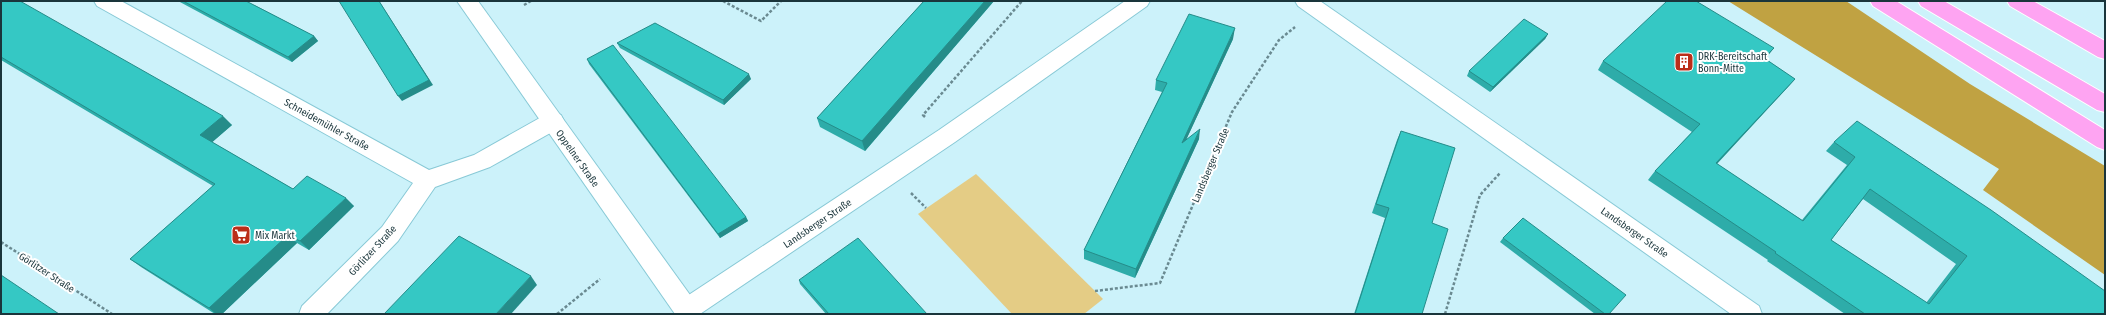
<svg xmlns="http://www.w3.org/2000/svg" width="2106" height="315" font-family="'Fira Sans Condensed',sans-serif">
	<rect width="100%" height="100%" fill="#ccf2fa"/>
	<path fill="#e4cc85" d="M976,174L1095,291L1103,299L1084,314H1012L918,214Z"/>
	<path fill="#c0a242" d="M1728,1H1846L1970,84L2105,166V275L1983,190L1999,169Z"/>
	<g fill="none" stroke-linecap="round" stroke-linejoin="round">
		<defs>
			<g id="street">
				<path d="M94,1H121L429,170L474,155L545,115L553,112L561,115L564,121L561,127L490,167L435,187L398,241L327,314H299L302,306L382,227L413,183L97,6Z"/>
				<path d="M1125,1H1150L1147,6L955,142L700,314H676L674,310L678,302L939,130Z"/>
				<path d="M1295,1H1320L1759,306L1762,314H1731L1298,6Z"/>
			</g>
			<path id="secondary" d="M457,1H478L698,306L701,314H675Z"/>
			<g id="highway">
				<path d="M1870,1H1896L2105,130V150L2097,147L1873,6Z"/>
				<path d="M1918,1H1944L2105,94V112L2097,110L1921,6Z"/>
				<path d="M2007,1H2033L2105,41V59L2098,57L2010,6Z"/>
			</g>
		</defs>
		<use href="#street" stroke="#88c9d6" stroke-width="2"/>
		<use href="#secondary" stroke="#88c9d6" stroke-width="2"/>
		<use href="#highway" stroke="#fff" stroke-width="2"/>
		<g stroke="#6a8a91" stroke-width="2.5" stroke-dasharray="3 2" stroke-linecap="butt">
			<path d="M723,1L761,21L781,1"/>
			<path d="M524,5L531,1"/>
			<path d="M925,117L923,115L1022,1"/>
			<path d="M911,193L926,208"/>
			<path d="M1,242L112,314"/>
			<path d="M1095,291L1160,283L1232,112L1279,40L1295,27"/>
			<path d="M557,314L600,279"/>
			<path d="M1445,314L1480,195L1500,173"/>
		</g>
		<use href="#street" fill="#fff" fill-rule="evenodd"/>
		<use href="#secondary" fill="#fff" fill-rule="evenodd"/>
		<use href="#highway" fill="#fea4f2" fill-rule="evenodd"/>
	</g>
	<g fill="#2eaca9" fill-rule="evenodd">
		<path d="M1,1L232,125L212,142L293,189L354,206L309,250L297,243L222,314H215L141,267L130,259L213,186L1,60Z"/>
		<path d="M178,1H246L314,36L318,41L292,62Z"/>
		<path d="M924,1H994L865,151L820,127L817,118Z"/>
		<path d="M1548,34L1545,39L1490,92L1467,76L1469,71Z"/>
		<path d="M1233,39L1186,140L1199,139L1135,278L1084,259V250L1162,92L1155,90L1156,80Z"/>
		<path d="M617,43L751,79L724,105L620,48Z"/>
		<path d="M1767,57L1765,59L1795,79L1787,88L1717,164L1802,220L1847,165L1826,151L1834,142L2105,314H1845L1767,261L1768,260L1648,180L1655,171L1692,132L1598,70L1603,61ZM1863,199L1956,264L1926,303L1831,240Z"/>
		<path d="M587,59L746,217L748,221L720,238L589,64Z"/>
		<path d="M1401,131L1432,223L1422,314H1354L1385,218L1372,213L1397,140Z"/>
		<path d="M1503,238L1609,314H1595L1500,242Z"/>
		<path d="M799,280L927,314H826L800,284Z"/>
	</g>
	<g fill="#258c89">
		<path d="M379,1L433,85L402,101L398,96Z"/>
		<path d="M985,1H994L865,151L862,141Z"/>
		<path d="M1235,28L1233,39L1180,153L1182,143Z"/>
		<path d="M1548,34L1545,39L1490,92L1493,87Z"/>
		<path d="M314,36L318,41L292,62L288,57Z"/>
		<path d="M1774,48L1767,57L1757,67L1764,58Z"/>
		<path d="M749,74L751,79L724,105L723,100Z"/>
		<path d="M1795,79L1787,88L1709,172L1716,163Z"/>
		<path d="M223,116L232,125L209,145L200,135Z"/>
		<path d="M1200,129L1199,139L1135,278L1136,269Z"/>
		<path d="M346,198L354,206L309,250L300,241Z"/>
		<path d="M746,217L748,221L720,238L718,234Z"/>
		<path d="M288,235L297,243L222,314H216L209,308Z"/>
		<path d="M531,276L537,285L511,314H496Z"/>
	</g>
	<g fill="#35c8c4" stroke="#258c89" fill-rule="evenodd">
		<path d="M1,1H20L223,116L200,135L293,189L307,176L346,198L300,241L288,235L209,308L130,259L215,184L1,57Z"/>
		<path d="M183,1H246L314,36L288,57Z"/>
		<path d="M339,1H379L429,80L398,96Z"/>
		<path d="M924,1H985L862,141L817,118Z"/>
		<path d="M1667,1H1696L1774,48L1764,58L1795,79L1716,163L1803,221L1855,157L1834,142L1857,121L1991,210L2105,291V314H1865L1775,253L1776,252L1655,171L1700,124L1603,61ZM1870,189L1967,256L1929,304L1831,240Z"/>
		<path d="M1189,14L1235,28L1182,143L1200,129L1136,269L1084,250L1167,83L1156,80Z"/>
		<path d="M1524,19L1548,34L1493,87L1469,71Z"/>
		<path d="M655,23L749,74L723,100L617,43Z"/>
		<path d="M613,45L746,217L718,234L587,59Z"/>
		<path d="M1401,131L1455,148L1432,223L1448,229L1422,314H1355L1389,208L1376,204Z"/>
		<path d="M1523,218L1626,295L1609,314H1605L1503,238Z"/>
		<path d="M459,236L531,276L496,314H384Z"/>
		<path d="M858,238L927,314H829L799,280Z"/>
		<path d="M1,275L59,314H1Z"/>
	</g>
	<defs>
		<symbol id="building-square" viewBox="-11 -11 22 22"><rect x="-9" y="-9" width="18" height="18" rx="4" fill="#bb2e19" stroke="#fff"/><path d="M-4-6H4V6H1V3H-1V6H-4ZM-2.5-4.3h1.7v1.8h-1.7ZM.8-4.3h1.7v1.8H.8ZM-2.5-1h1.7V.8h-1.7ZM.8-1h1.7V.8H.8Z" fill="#fff"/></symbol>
		<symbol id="supermarket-square" viewBox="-11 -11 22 22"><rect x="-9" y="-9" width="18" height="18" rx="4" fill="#bb2e19" stroke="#fff"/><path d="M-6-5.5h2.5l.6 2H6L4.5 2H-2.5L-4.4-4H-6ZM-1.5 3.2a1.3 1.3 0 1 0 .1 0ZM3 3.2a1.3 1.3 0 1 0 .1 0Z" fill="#fff"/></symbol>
	</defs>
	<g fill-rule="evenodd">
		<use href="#building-square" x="1673" y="51" width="22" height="22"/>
		<use href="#supermarket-square" x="230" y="224" width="22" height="22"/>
	</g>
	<g text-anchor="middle" stroke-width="4" stroke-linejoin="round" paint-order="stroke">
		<g font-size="10" fill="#1a353b" stroke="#fff" text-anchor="start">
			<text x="1698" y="60">DRK-Bereitschaft<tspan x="1698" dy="12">Bonn-Mitte</tspan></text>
			<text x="255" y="239">Mix Markt</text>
		</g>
		<g font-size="10" fill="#1a353b" stroke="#fff">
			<text transform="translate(327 124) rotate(29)" y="4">Schneidemühler Straße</text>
			<text transform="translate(578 158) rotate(55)" y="4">Oppelner Straße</text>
			<text transform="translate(1210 165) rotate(-67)" y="4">Landsberger Straße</text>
			<text transform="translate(817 223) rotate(-34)" y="4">Landsberger Straße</text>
			<text transform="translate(1635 232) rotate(35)" y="4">Landsberger Straße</text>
			<text transform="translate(372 250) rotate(-47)" y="4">Görlitzer Straße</text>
			<text transform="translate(47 272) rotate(33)" y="4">Görlitzer Straße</text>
		</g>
	</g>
	<rect width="2106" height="315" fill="none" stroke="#1a353b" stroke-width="4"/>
</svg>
